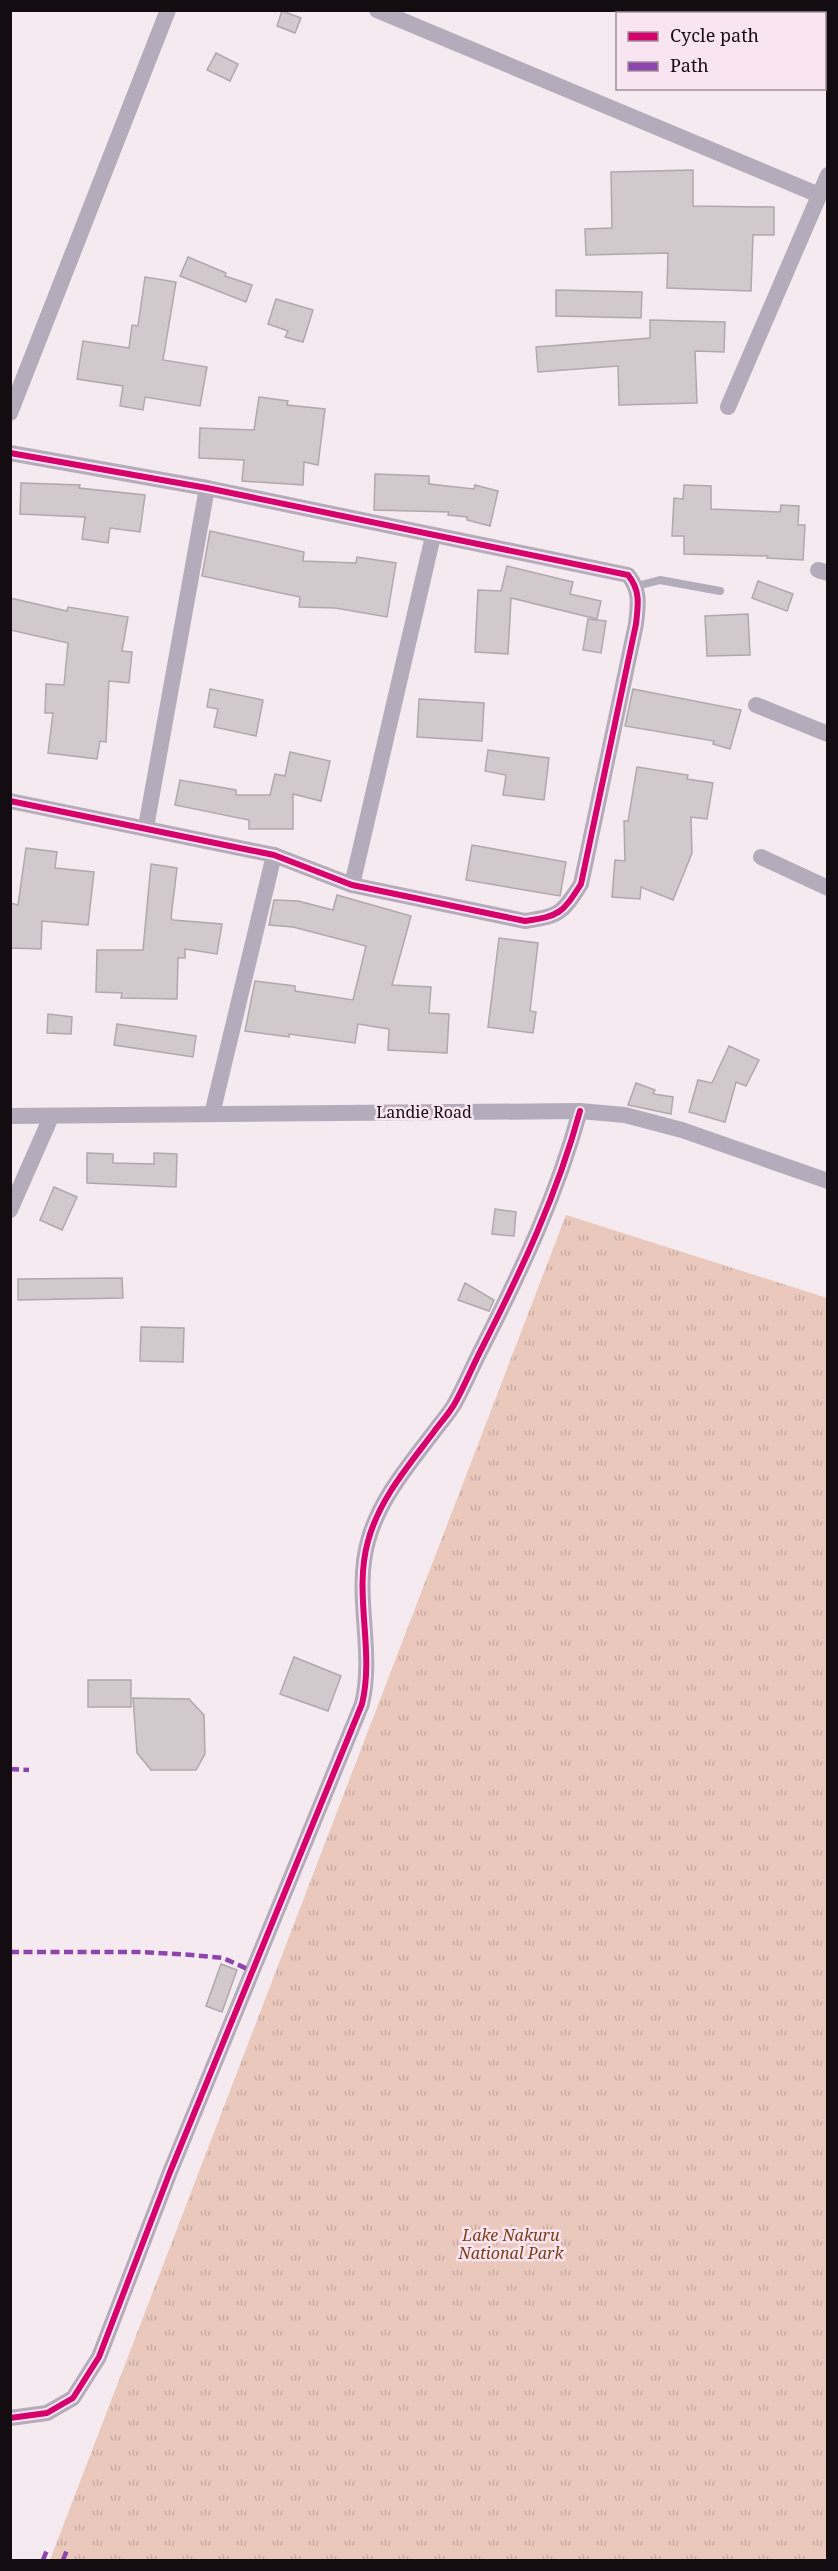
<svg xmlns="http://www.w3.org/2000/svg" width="838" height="2571" font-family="'Noto Serif',serif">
	<defs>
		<pattern id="park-tufts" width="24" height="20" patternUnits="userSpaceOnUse" patternTransform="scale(1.5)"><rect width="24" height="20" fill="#eac8bc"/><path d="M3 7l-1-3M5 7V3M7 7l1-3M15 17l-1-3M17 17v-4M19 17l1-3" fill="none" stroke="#c8aba1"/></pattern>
	</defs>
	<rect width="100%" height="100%" fill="#f4eaf0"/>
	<path fill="url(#park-tufts)" d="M566,1215L827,1298V2560H50Z"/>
	<g fill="#d2c9cc" stroke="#b0a8ab" stroke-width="1.5">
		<path d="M282,11L301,18L295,33L277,26Z"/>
		<path d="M216,53L238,64L230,81L207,70Z"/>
		<path d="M693,170V206L774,207V235H753L751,291L667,288L668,253L586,255L585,229L612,228L611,172Z"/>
		<path d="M188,257L226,273L225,276L252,285L246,302L180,276Z"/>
		<path d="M145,277L176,282L163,360L207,367L200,406L145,397L143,410L120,406L123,386L77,379L83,341L129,348L132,325L138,326Z"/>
		<path d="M556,290L642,292L641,318L556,316Z"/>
		<path d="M276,299L313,310L303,342L285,337L288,331L268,324Z"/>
		<path d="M650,320L725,322L724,352L695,351L697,403L619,405L618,366L538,372L536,347L650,338Z"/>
		<path d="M259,397L288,401L287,405L325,409L318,465L304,462L303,485L242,481L244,460L199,458L200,428L254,430Z"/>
		<path d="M375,474L429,476V484L474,489L475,485L498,491L490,526L467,520V517L448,515L449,512L374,510Z"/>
		<path d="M21,483L80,485L79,488L145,495L140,532L110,528L108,543L82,539L85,517L20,514Z"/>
		<path d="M684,485L711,486V509L780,512L781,505L799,506L798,525H805L803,560L767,558L768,556L684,554V536H672L674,498L683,499Z"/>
		<path d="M210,531L304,552L303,561L356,563L357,557L396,563L387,617L335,608L299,607L300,597L202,576Z"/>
		<path d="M507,566L573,582L570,594L601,601L597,619L511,598L508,654L475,652L478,590L501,591Z"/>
		<path d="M758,581L793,594L787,611L752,598Z"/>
		<path d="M10,598L67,611L68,607L128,617L122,651L132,652L129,683L109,681L106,742L100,741L97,759L48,753L53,713H45L46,684L64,685L68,643L10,630Z"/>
		<path d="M748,614L750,655L707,656L705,616Z"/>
		<path d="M588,619L606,621L601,653L583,650Z"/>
		<path d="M210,689L263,700L256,736L214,727L218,709L207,707Z"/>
		<path d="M633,689L741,710L730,749L713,744L714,741L625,726Z"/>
		<path d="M419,699L484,703L482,741L417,737Z"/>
		<path d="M488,750L549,758L544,800L503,795L506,775L485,771Z"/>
		<path d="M290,752L330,761L321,801L293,794V829H249V820L175,805L180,780L236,790V795H270L275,774L285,776Z"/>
		<path d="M637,767L688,775L687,779L713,783L707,819L691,817L692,853L673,900L641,887L640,899L612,897L615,860L625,861L624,821H628Z"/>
		<path d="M472,845L566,862L560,896L466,880Z"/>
		<path d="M26,848L57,852L55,868L94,872L88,925L42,921L41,949L10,948V903L18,905Z"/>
		<path d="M151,864L177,868L171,918L173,920L222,924L217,954L185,949V958H178L177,999L121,998L122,993L96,992L97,950H143Z"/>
		<path d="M337,895L411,916L392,985L431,987L429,1013L449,1014L447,1053L388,1050L389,1029L358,1024L355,1043L289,1034V1037L245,1031L255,981L295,986V991L353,1000L366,946L293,927L269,925L274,900L298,901L333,910Z"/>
		<path d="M499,938L538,943L530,1011L536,1012L533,1033L488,1027Z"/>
		<path d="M48,1014L72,1017L71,1034L47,1033Z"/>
		<path d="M117,1024L196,1036L193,1057L114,1045Z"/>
		<path d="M729,1046L759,1060L746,1086L736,1082L725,1122L689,1112L698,1080L712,1083Z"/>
		<path d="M636,1083L655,1090L653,1094L673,1097L671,1114L628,1105Z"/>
		<path d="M87,1153L113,1154V1163L154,1164V1153L177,1154L176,1187L87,1183Z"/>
		<path d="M54,1187L77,1197L62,1230L40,1220Z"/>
		<path d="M495,1209L516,1212L514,1236L492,1234Z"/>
		<path d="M122,1278L123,1298L18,1300V1279Z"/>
		<path d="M465,1283L494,1300L489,1311L458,1300Z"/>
		<path d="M141,1327L184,1328L183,1362L140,1361Z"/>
		<path d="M294,1657L341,1676L328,1711L280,1694Z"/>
		<rect x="88" y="1680" width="43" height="27"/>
		<path d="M133,1698L189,1699L204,1715L205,1754L196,1770H151L137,1753Z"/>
		<path d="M221,1964L237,1970L222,2012L206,2006Z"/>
	</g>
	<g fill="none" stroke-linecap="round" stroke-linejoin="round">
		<path stroke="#b4acba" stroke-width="8" d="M637,586L660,580L720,591"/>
		<g stroke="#b4acba" stroke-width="16">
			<path d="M377,10L819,195"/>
			<path d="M728,407L828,175"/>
			<path d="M10,413L168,10"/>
			<path d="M10,453L207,488L628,575C641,591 638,605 636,624L581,884C562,914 559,916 525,921L352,885L274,855L10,801"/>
			<path d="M818,570L828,573"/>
			<path d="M756,705L828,734"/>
			<path d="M146,827L207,488"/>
			<path d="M761,857L828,888"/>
			<path d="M352,885L433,536"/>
			<path d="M212,1114L274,855"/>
			<path d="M10,1116L580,1111L625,1115L682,1130L828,1181"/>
			<path d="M10,1210L51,1117"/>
			<path d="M10,2418L47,2413L73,2398L99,2357L170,2172L362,1704C375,1650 353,1595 368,1541C379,1500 408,1466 433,1433C440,1423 449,1414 455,1403C465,1385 473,1365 483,1346C522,1269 557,1195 580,1111"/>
		</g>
		<g stroke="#8e44ad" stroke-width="4.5" stroke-dasharray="9 4.5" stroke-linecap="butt">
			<path d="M10,1769L29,1770"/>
			<path d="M10,1952H140L192,1955L223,1958L252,1971"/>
			<path d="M43,2560L47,2550"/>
			<path d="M63,2560L67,2550"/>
		</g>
		<defs>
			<g id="cycleway">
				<path d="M10,453L207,488L628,575C641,591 638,605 636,624L581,884C562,914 559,916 525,921L352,885L274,855L10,801"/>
				<path d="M10,2418L47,2413L73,2398L99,2357L170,2172L362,1704C375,1650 353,1595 368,1541C379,1500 408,1466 433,1433C440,1423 449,1414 455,1403C465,1385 473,1365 483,1346C522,1269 557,1195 580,1111"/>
			</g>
		</defs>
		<use href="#cycleway" stroke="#f9e5f1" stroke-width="10"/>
		<use href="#cycleway" stroke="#d6006c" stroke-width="6"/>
	</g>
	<g text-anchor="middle" stroke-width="5" stroke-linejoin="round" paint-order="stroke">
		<g font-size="16" fill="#130d11" stroke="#f9e5f1">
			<text x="424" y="1118">Landie Road</text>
		</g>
		<g font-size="16" font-style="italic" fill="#7e3e18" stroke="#f9e5f1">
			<text x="511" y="2241">Lake Nakuru<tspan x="511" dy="18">National Park</tspan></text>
		</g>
	</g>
	<rect width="838" height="2571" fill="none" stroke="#130d11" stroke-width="24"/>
	<rect x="616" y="12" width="210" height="78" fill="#f9e5f1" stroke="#9d8f97" stroke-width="1.5"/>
	<rect x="628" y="32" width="30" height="9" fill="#d6006c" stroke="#9d8f97" stroke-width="1.5"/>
	<text x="670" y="42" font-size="18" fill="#130d11">Cycle path</text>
	<rect x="628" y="62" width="30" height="9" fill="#8e44ad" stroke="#9d8f97" stroke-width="1.5"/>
	<text x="670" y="72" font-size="18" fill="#130d11">Path</text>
</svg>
